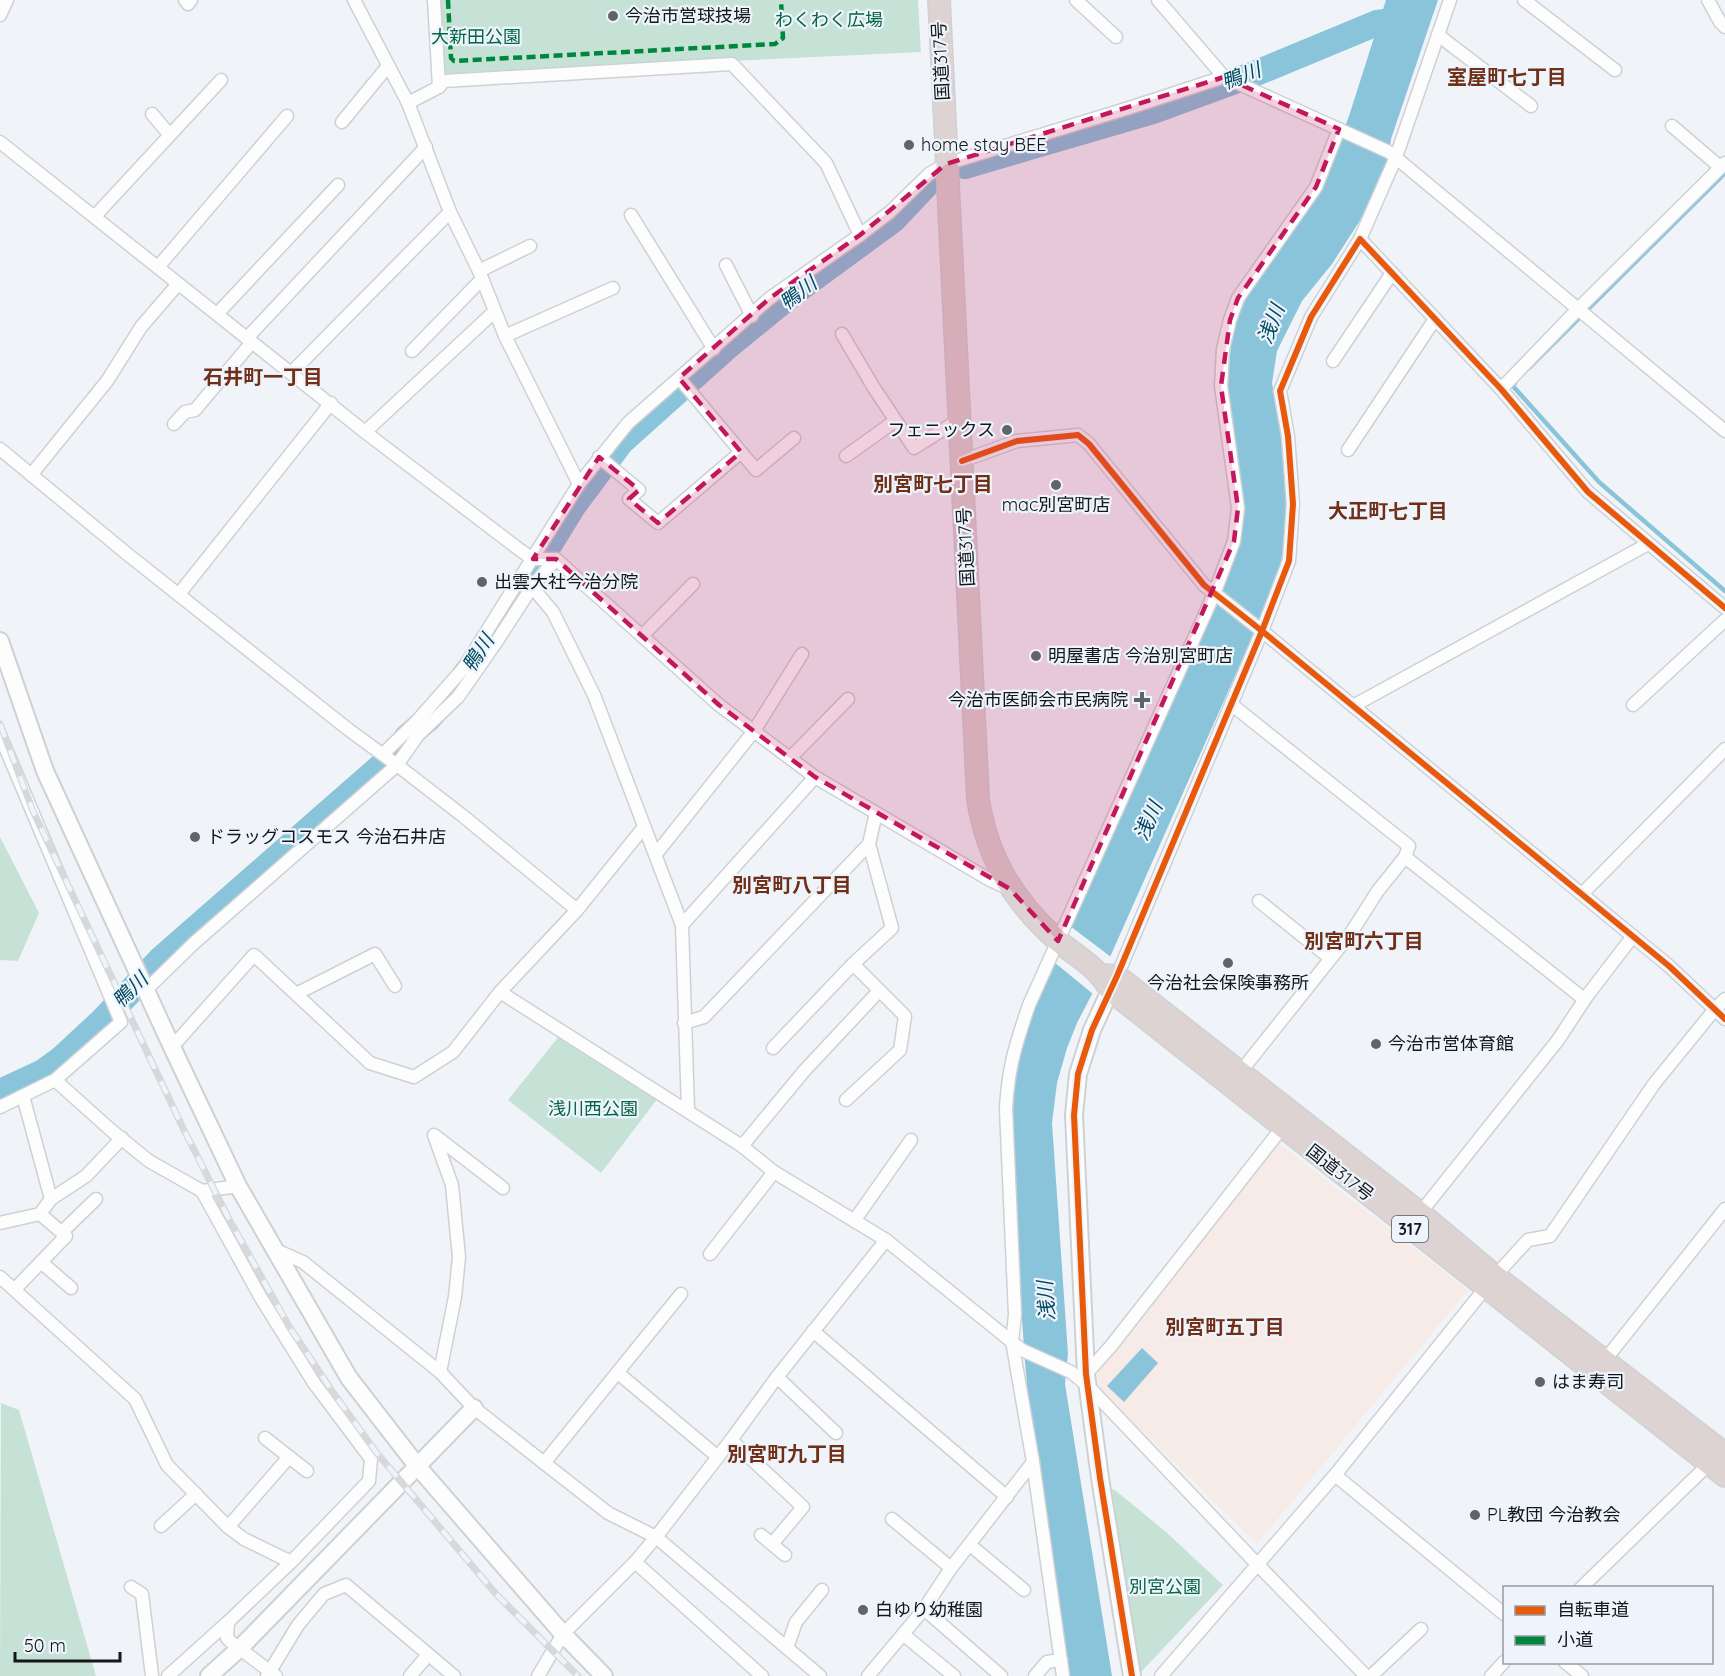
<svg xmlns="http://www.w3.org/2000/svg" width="1725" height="1676" font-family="Quicksand,'Noto Sans JP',sans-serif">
	<rect width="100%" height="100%" fill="#f0f4f8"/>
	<path fill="#f6ebe6" d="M1277,1142L1468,1290L1257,1544L1099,1388L1097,1370Z"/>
	<g fill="#c6e2d6">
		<path d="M436,0H918L921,52L441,75Z"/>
		<path d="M0,837L39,913L18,961L0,960Z"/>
		<path d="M560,1035L658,1098L601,1173L508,1100Z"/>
		<path d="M1,1403L19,1410L96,1676H0Z"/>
		<path d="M1112,1489L1115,1490L1166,1532L1223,1585L1141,1672L1136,1671Z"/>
	</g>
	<g fill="#8ac4da">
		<path d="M1386,0H1438L1391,139L1387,167L1359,222L1332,264L1302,301L1277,351L1272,383L1282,443L1286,493L1285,545L1275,586L1102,975L1077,1023L1067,1048L1057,1083L1052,1123L1068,1354L1065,1384L1112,1676H1068L1031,1428L1025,1362L1017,1246L1012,1102L1015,1065L1032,1012L1152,747L1164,712L1241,534L1226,390L1233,330L1250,289L1319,194L1349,116Z"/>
		<path d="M1142,1348L1158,1363L1124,1402L1107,1386Z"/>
	</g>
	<path fill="#f0f4f8" d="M1070,926L1111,957L1093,994L1054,962Z"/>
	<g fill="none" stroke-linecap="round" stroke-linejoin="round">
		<g stroke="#8ac4da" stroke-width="4.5">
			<path d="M1529,368L1725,173"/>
			<path d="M1515,383L1512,385L1599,482L1725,591"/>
		</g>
		<g stroke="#8ac4da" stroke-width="26">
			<path d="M965,166L1153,111L1254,74L1377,23L1414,18"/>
			<path d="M0,1092L43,1072L61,1059L102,1021L162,958L394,755L407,737L428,719L453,691L490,641L574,505L621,442L727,347L792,294L893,220L926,185"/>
		</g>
		<defs>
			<g id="street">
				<path d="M185,0L188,4L191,0"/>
				<path d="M354,0L408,103L450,212L479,271L505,336L579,484"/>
				<path d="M434,0L439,87"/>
				<path d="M1076,0L1116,37"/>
				<path d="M1158,0L1224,77L1389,152L1725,431"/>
				<path d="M1524,0L1615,70"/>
				<path d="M1708,0L1720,22L1725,27"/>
				<path d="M0,15L7,0"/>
				<path d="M1438,35L1531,106"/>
				<path d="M408,103L439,87L444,81L732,64L826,163L860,235"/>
				<path d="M152,114L169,134"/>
				<path d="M342,122L388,66"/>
				<path d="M1672,126L1720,167"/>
				<path d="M0,142L365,432L520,550L533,559H556L719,705L815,777L990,880L1010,889"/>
				<path d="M631,215L714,349"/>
				<path d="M95,216L221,80"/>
				<path d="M1360,239L1396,157L1450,0"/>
				<path d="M726,265L752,316"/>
				<path d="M158,267L287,116"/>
				<path d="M479,271L530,246"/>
				<path d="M217,314L338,185"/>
				<path d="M842,334L874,388L914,448L960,419"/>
				<path d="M505,336L613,288"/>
				<path d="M247,338L426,147"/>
				<path d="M412,351L482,279"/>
				<path d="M1333,361L1392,273"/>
				<path d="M291,373L450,212"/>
				<path d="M1501,389L1579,308L1725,163"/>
				<path d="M174,424L185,412L195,410L252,342"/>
				<path d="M365,432L495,311"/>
				<path d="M0,449L126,553L349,730L397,765L463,816L577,910"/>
				<path d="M1348,450L1435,319"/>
				<path d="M741,452L756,470L794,438"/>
				<path d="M846,456L895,421"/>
				<path d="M599,457L639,490L629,499L658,523L741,452L679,378"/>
				<path d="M962,461L1017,441L1078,435L1089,444L1204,585L1262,631L1289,561L1293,504L1288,436L1280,391L1311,317L1360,239L1501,389L1588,492L1725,608"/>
				<path d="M31,475L107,381L141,327L178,284"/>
				<path d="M527,581L553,612L594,695L682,925L688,1110"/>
				<path d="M179,594L331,403"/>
				<path d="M642,636L693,584"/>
				<path d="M1231,704L1409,846L1405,857"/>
				<path d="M1633,705L1725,620"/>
				<path d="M1353,706L1648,544"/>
				<path d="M0,735L121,1022L55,1080"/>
				<path d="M383,754L417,721L463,669L579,484L628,423L770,298L860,235L890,212L929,174L946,164L1129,108L1224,77"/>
				<path d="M791,757L848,699"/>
				<path d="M656,854L754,731L802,654"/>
				<path d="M1582,894L1725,749"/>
				<path d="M1259,901L1330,958"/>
				<path d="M682,925L815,777"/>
				<path d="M1117,976L1262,631L1669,966L1725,1019"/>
				<path d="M146,990L193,944L397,765L418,735L458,697L497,641L532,587L556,559"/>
				<path d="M500,992L742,1146L774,1172L886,1240L1022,1350L1071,1372L1087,1385L1257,1564L1366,1676"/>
				<path d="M296,994L375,954L395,986"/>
				<path d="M684,1023L704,1017L869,844"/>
				<path d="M172,1047L254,955L370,1063L414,1077L453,1052L500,992L577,910L644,827"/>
				<path d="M773,1048L853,964L892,928L869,844L876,813"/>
				<path d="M1238,1075L1351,933L1377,892L1405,857L1584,999"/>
				<path d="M23,1096L51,1199"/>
				<path d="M846,1100L900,1050L905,1016L853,964"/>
				<path d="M0,1107L55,1080L112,1131L149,1161L202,1191L261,1298L314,1383L371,1459L369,1481L291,1562L228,1622L227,1638L231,1642L276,1676"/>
				<path d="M742,1146L805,1070L879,991"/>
				<path d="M202,1191L238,1186"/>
				<path d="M1417,1217L1558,1040L1587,996L1633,936"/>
				<path d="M854,1221L911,1140"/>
				<path d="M0,1223L40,1214L51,1199L86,1176L122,1138"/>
				<path d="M62,1232L96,1199"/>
				<path d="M276,1250L303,1262L440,1372L474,1408L608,1513L656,1537L820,1676"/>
				<path d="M710,1254L774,1172"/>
				<path d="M41,1262L71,1288"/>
				<path d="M0,1277L135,1399L167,1465L228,1527L244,1539L291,1562"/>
				<path d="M15,1289L66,1236L40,1214"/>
				<path d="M813,1331L1007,1497"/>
				<path d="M1601,1365L1725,1209"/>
				<path d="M440,1372L455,1297L459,1257L452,1185L434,1135L503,1188"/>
				<path d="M618,1373L718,1457"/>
				<path d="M1086,1374L1111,1346L1285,1124"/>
				<path d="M777,1377L836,1433"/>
				<path d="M265,1438L307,1471"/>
				<path d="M731,1440L803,1507L772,1544"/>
				<path d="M544,1463L681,1294"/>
				<path d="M1335,1475L1504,1614"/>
				<path d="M892,1519L951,1568"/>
				<path d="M161,1526L196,1494"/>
				<path d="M228,1527L289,1457"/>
				<path d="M761,1535L785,1555"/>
				<path d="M970,1545L1024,1590"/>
				<path d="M635,1562L762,1676"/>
				<path d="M131,1587L142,1594L152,1676"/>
				<path d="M1581,1588L1712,1461"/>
				<path d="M924,1609L1001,1676"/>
				<path d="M904,1635L954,1676"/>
				<path d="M787,1648L796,1622L822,1590"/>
				<path d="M1565,1662L1582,1676"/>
				<path d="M168,1676L228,1622"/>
				<path d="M267,1676L298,1625L324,1594L346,1585L454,1676"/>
				<path d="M410,1676L428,1655"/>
				<path d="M538,1676L563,1634L635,1562L656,1537L731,1440L777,1377L886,1240"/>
				<path d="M868,1676L924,1609L951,1568L1033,1462"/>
				<path d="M1035,1676L1047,1662L1061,1660"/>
				<path d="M1063,1676L1033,1462L1012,1341L1015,1315L1006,1109C1008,1068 1016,1043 1029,1005L1214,594L1234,541L1238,508L1221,386L1223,349L1230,320L1238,298L1316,187L1339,129"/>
				<path d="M1161,1676L1335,1475L1495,1276L1528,1240L1550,1236L1654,1084L1715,1009L1725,999"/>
				<path d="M1371,1676L1421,1629"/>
				<path d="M1491,1676L1504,1662"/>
			</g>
			<g id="secondary">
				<path d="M0,641L45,771L172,1047L238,1186L349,1378L418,1467L563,1634L604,1676"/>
				<path d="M1115,980L1092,1030L1078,1074L1074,1115L1086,1374L1100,1478L1132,1676"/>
				<path d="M209,1676L240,1648L474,1408"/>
			</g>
			<g id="highway">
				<path d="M939,0L978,799C987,857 1013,901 1057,940C1078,958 1097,966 1110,990L1725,1476"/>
				<path d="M1102,975L1117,976L1420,1213L1495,1276L1725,1454"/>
			</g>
		</defs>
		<use href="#street" stroke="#ced1d4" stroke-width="15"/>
		<use href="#secondary" stroke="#ced1d4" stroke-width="20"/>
		<use href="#highway" stroke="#cfd1d3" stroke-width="24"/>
		<use href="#street" stroke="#fdfdfe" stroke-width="12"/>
		<use href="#secondary" stroke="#fdfdfe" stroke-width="16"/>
		<use href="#highway" stroke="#dcd3d2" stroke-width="21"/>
		<defs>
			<path id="rail" d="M0,724L33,811L182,1126L230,1221L290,1328L332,1391L376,1452L496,1594L578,1676"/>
		</defs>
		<use href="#rail" stroke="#d6d8d9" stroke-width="7"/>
		<use href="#rail" stroke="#edf4fc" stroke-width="4.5" stroke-dasharray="14" stroke-linecap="butt"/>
		<path stroke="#00873e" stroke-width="4.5" stroke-dasharray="9 4.5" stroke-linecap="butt" d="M448,0L451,58L454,61L775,44L783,38L781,0"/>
		<defs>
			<g id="cycleway">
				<path d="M962,461L1017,441L1078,435L1089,444L1204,585L1262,631L1289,561L1293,504L1288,436L1280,391L1311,317L1360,239L1501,389L1588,492L1725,608"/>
				<path d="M1132,1676L1100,1478L1086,1374L1074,1115L1078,1074L1092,1030L1117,976L1262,631L1669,966L1725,1019"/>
			</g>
		</defs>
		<use href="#cycleway" stroke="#edf4fc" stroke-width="10"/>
		<use href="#cycleway" stroke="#e8590c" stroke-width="6"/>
	</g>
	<path fill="#c2185b" fill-opacity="0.2" stroke="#c2185b" stroke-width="4.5" stroke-dasharray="12 8" stroke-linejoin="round" d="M1224,77L1339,129L1316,187L1238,298L1230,320L1221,386L1238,508L1234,541L1058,941L1010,889L815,777L719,705L556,559H533L599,457L639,490L629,499L658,523L741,452L679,378L770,298L860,235L946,164Z"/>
	<g fill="#616467" stroke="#edf4fc" stroke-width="2">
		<circle cx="613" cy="16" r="6"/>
		<circle cx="909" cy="145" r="6"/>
		<circle cx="1007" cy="430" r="6"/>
		<circle cx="1056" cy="485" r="6"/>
		<circle cx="482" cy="582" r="6"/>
		<circle cx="1036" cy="656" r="6"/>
		<path d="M1139 691h6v6h6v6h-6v6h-6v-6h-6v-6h6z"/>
		<circle cx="195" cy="837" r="6"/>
		<circle cx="1228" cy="963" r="6"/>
		<circle cx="1376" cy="1044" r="6"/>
		<circle cx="1540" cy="1382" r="6"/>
		<circle cx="1475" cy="1515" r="6"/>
		<circle cx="863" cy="1610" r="6"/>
	</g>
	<g text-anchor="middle" stroke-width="4.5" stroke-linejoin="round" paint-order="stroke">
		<rect fill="#edf4fc" stroke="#55595d" stroke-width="1.5" x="1392" y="1216" width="36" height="26" rx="4.5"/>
		<g font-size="16" font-weight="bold" fill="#141619">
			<text x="1410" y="1235">317</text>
		</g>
		<g font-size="18" fill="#141619" stroke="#edf4fc" text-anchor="start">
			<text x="625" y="22">今治市営球技場</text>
			<text x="921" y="151">home stay BEE</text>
			<text x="995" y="436" text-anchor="end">フェニックス</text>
			<text x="1056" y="511" text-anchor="middle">mac別宮町店</text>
			<text x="494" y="588">出雲大社今治分院</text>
			<text x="1048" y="662">明屋書店 今治別宮町店</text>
			<text x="1128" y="706" text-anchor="end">今治市医師会市民病院</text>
			<text x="207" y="843">ドラッグコスモス 今治石井店</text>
			<text x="1228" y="989" text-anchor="middle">今治社会保険事務所</text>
			<text x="1388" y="1050">今治市営体育館</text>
			<text x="1552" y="1388">はま寿司</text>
			<text x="1487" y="1521">PL教団 今治教会</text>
			<text x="875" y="1616">白ゆり幼稚園</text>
		</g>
		<g font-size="18" fill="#066544" stroke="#edf4fc">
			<text x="829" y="26">わくわく広場</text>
			<text x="476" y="43">大新田公園</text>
			<text x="593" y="1115">浅川西公園</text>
			<text x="1165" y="1593">別宮公園</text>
		</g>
		<g font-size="18" fill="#141619" stroke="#edf4fc">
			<text transform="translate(941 61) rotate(-93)" y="6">国道317号</text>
			<text transform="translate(966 547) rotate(-93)" y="6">国道317号</text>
			<text transform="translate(1340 1173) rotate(38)" y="6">国道317号</text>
		</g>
		<g font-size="20" font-style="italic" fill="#004a5f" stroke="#edf4fc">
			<text transform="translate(1241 76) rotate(-21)" y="7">鴨川</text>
			<text transform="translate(798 293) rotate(-37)" y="7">鴨川</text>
			<text transform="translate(1271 324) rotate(-69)" y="7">浅川</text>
			<text transform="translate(478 653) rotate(-57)" y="7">鴨川</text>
			<text transform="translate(1148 821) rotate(-66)" y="7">浅川</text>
			<text transform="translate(130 990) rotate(-45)" y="7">鴨川</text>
			<text transform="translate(1046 1301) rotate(-94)" y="7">浅川</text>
		</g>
		<g font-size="20" font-weight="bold" fill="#712f17" stroke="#edf4fc">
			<text x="1507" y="84">室屋町七丁目</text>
			<text x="263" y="384">石井町一丁目</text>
			<text x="933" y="491">別宮町七丁目</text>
			<text x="1388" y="518">大正町七丁目</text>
			<text x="792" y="892">別宮町八丁目</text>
			<text x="1364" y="948">別宮町六丁目</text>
			<text x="1225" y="1334">別宮町五丁目</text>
			<text x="787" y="1461">別宮町九丁目</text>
		</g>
	</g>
	<rect x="1503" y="1586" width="210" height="78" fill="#edf4fc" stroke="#969ba1" stroke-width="1.5"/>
	<rect x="1515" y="1606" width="30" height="9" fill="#e8590c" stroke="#969ba1" stroke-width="1.5"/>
	<text x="1557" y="1616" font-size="18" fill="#141619">自転車道</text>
	<rect x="1515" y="1636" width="30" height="9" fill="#00873e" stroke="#969ba1" stroke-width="1.5"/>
	<text x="1557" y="1646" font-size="18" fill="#141619">小道</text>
	<path d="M15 1652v9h105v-9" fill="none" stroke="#141619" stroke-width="3"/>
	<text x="24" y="1652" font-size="18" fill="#141619" stroke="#edf4fc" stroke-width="4.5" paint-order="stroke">50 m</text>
</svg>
